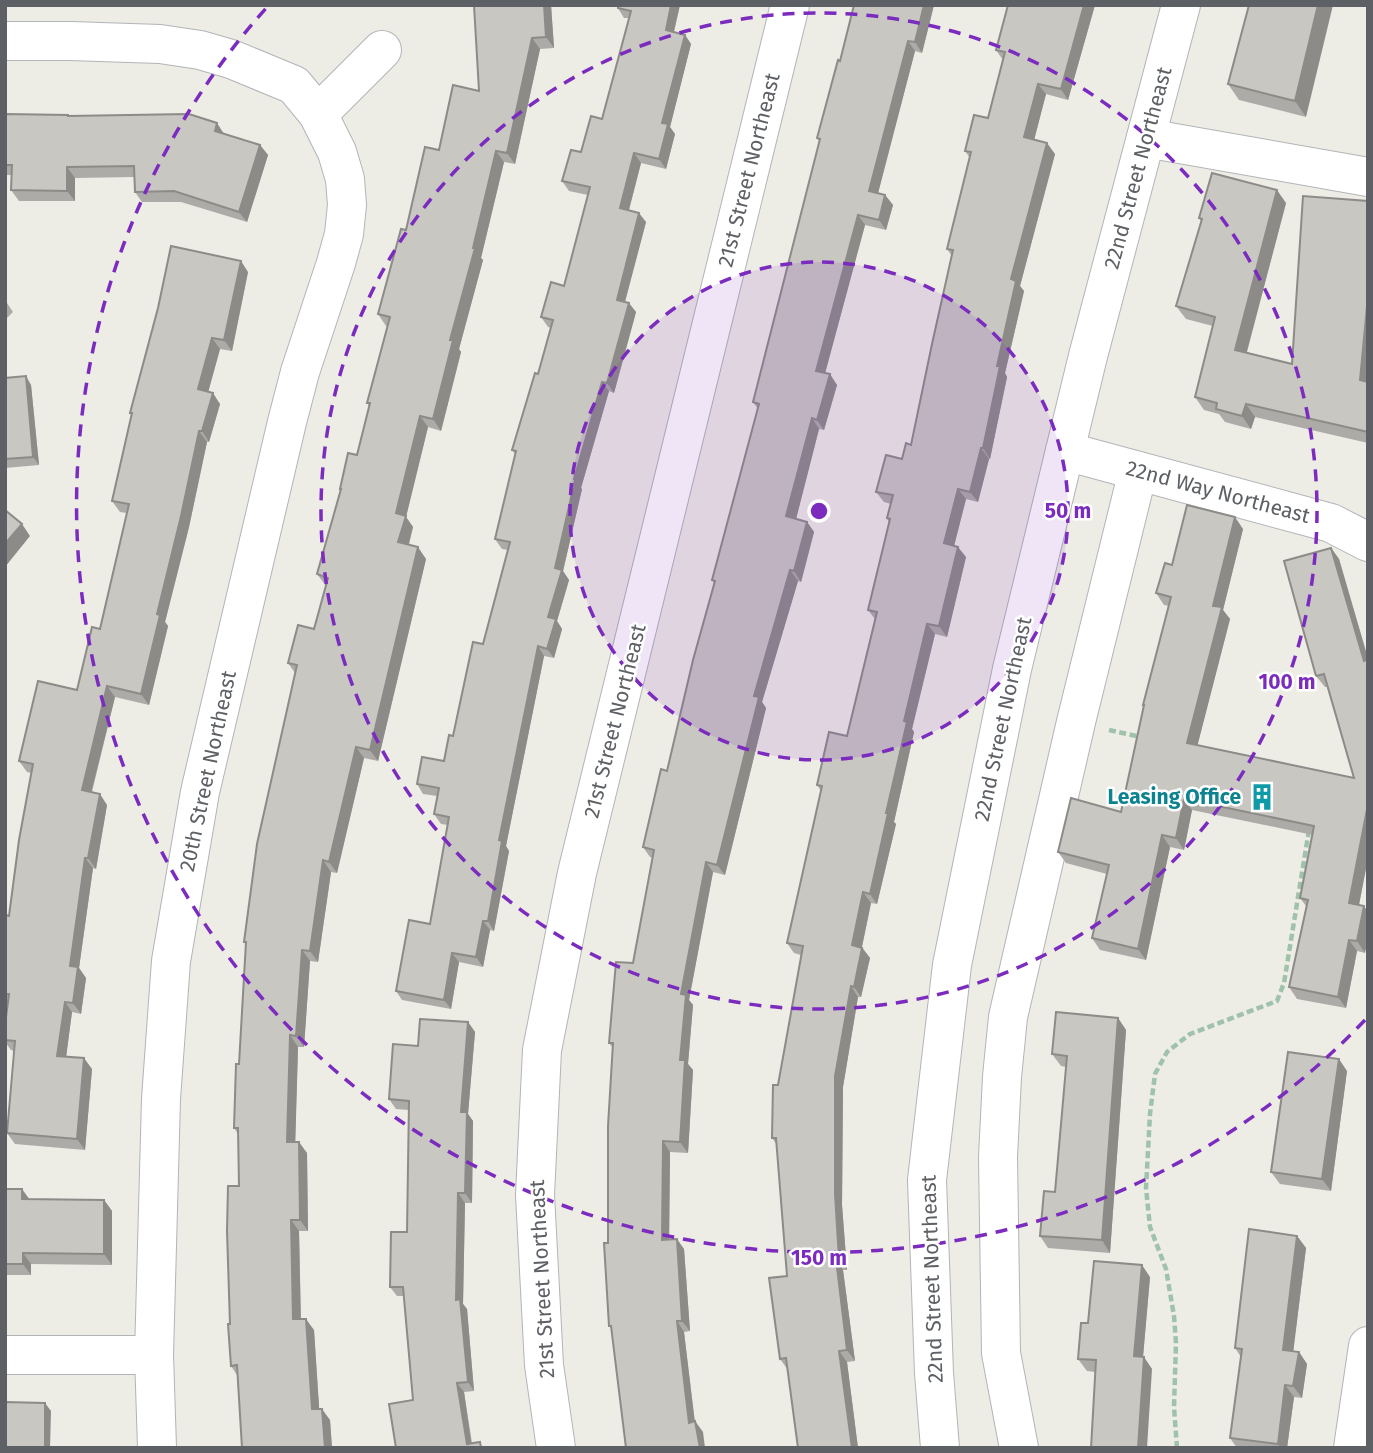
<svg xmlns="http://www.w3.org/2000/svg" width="1373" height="1453" font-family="'Fira Sans',sans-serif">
	<rect width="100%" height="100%" fill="#edece5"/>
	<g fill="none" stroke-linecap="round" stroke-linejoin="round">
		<defs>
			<g id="minor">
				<path d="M5,41H70L160,44L200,50L231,59L294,85L318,114L337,152L345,179L347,205L344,234L336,263L300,372L287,422L200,792L171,961L161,1099L154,1355L157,1448"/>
				<path d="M318,114L382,50"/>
				<path d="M1146,138L1368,177"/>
				<path d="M1065,451L1331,523L1368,542"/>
				<path d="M5,1355H154"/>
				<path d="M556,1448L544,1365L535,1195L542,1050L577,873L790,5"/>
				<path d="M940,1448L934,1373L927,1180L952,965L1012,669L1088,356L1181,5"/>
				<path d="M1019,1448L1001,1353L998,1157L1002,1077L1008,1017L1076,722L1138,471"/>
				<path d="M1353,1448L1368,1346"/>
			</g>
		</defs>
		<use href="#minor" stroke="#b2b5b8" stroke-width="40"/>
		<g stroke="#9fc2ab" stroke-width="4.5" stroke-dasharray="7 3.5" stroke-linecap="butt">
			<path d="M1109,730L1141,737"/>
			<path d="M1177,1448L1174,1407L1176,1343L1174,1316L1166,1269L1150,1227L1146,1188L1150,1114L1155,1074L1167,1052L1190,1034L1277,1001L1284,983L1309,830"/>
		</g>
		<use href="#minor" stroke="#fff" stroke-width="38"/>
	</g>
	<g fill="#adaba7">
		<path d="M551,5L554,48L540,49L515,164L504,162L481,258L483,260L459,349L461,352L441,431L428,427L406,517L413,527L409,545L426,559L378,761L364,758L337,873L331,872L318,962L310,961L304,1047H298L295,1142L307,1153L308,1231H299L301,1319L314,1330L319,1409L330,1420L332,1448H242L237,1375L231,1366L230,1324L239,1186L238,1134L234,1128L239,1064L246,945L244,942L295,673L288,663L314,629L326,586L317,574L341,491L340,489L357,455L369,406L367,403L388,326H386L378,314L406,230L439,150L479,91Z"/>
		<path d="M618,5H680L674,32L685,35L691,44L670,127L675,134L666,169L641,163L629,210L646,222L625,302L636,312L614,393L609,391L581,488L582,489L563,571L569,580L557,621L562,629L554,658L544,656L506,846L509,851L494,931L490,930L483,967L459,962L451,1009L402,1000L396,991L430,924L448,825L441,824L434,814L437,796L423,794L417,784L444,761L483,644L508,550L502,549L495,539L515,454L512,450L538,374L551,328L548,327L541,317L564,286L588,195L569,191L562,181L602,119L629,18H624L618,8Z"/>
		<path d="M934,5L922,53L915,51L878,193L885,195L893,205L886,230L865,225L825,373L837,385L824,430L819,429L796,519L807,522L814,532L801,582L798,581L762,702L766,708L725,875L713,872L689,1000L693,1005L688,1064L693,1070L688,1153L670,1152L669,1239L684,1249L690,1331L684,1332L695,1422L703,1432L609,1326L608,1243L613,1048L609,1043L633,963L653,858L650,857L643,847L667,771L714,583L712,580L758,409L753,402L820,142L817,138L840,61Z"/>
		<path d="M1008,5H1095L1068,100L1046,94L1034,140L1055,154L1020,286L1024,291L1005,373L1007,377L990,459H989L978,502L966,499L954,546L966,557L947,637L935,634L912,729L914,732L894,822L896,824L877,904L871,903L862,947L870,958L861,997H858L843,1087L842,1205L847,1270H843L855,1361L847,1362L858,1448H798L788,1370L780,1359L787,1276L777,1145L772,1138L778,1085L801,955L794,953L787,943L821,791L817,785L847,736L875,619L868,610L889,522L887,518L891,504L884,502L876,492L902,459L911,445L952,256L947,249L970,158L965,151L988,118L1003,60L996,50Z"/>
		<path d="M1249,5L1306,117L1239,100L1228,84Z"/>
		<path d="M5,114L69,116L224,134L260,145L268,155L247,222L181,202H142L135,192L134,177L75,178V201H19L11,190L12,175H5Z"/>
		<path d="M1368,201V443L1255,417L1251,429L1225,422L1219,414L1204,410L1195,397L1213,326L1186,319L1176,306L1201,221L1199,218L1286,203L1247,352L1292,364Z"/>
		<path d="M248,272L232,351L220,349L208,392L220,404L209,442H207L189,527L165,622L168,626L149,705L115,697L92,792L107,805L96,869L93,868L79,968L86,978L81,1014L72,1012L66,1056L92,1069L85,1150L15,1144L7,1133L14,1051L11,1050L5,1042V1025L8,1004L5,1003V917L9,916L31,773L27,772L19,761L77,690L100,629L127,513L120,512L112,501L131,415L130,413Z"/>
		<path d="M5,300L13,312L5,320Z"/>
		<path d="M5,378L31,385L39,465L5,468Z"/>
		<path d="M1243,529L1223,610L1230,619L1197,746L1354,778L1327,687H1325L1316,676L1331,548L1339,559L1368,658V858L1359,905L1365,953L1357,951L1346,1008L1297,999L1289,987L1306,906L1300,898L1313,835L1192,810L1184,850L1170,847L1146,960L1100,950L1092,938L1107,874L1066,863L1058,852L1121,812L1144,707L1143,705L1169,606L1164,605L1156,593L1172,565Z"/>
		<path d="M1118,1018L1126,1030L1110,1253L1048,1248L1040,1236L1055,1192L1066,1067L1061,1066L1052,1054Z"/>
		<path d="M468,1022L475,1032L468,1114L473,1121L472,1203H465L463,1304L467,1309L474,1391L464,1392L472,1443L484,1448H396L413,1400L404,1296H397L390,1287L407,1232L409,1110L396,1109L389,1099L418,1046Z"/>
		<path d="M1347,1071L1331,1191L1280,1184L1271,1172Z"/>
		<path d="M5,1189L29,1199L104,1200L112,1211V1265L31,1264V1275H5Z"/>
		<path d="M1297,1236L1306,1248L1293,1351L1299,1352L1307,1364L1302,1398L1294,1397L1287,1448H1237L1230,1438L1241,1357L1235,1348Z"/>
		<path d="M1150,1277L1143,1357L1152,1369L1095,1372L1087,1371L1078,1359L1088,1323Z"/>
	</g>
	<g fill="#8d8b88">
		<path d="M544,5H551L554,48L546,37Z"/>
		<path d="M671,5H680L672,39L666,30Z"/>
		<path d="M924,5H934L922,53L915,42Z"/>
		<path d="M1084,5H1095L1068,100L1061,89Z"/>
		<path d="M1318,5H1333L1306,117L1295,101Z"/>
		<path d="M685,35L691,44L670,127L675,134L666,169L659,159L662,123Z"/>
		<path d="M532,38L540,49L515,164L507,153Z"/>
		<path d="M908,41L915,51L876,201L869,191Z"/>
		<path d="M1038,84L1046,94L1032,148L1024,137Z"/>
		<path d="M217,123L224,134L215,131Z"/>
		<path d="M1047,143L1055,154L1020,286L1024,291L1005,373L1007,377L990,459L983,448L1011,279Z"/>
		<path d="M260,145L268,155L247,222L239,212Z"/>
		<path d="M496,151L504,162L481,258L483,260L459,349L461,352L441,431L433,419L450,340Z"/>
		<path d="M634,153L641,163L627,217L620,208Z"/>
		<path d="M67,167L75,178V201L67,191Z"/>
		<path d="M1277,190L1286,203L1244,362L1235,350Z"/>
		<path d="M885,195L893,205L886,230L879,220Z"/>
		<path d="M639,213L646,222L623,309L617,300Z"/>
		<path d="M858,215L865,225L823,381L816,371Z"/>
		<path d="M241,261L248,272L232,351L224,340Z"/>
		<path d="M1368,296V391L1360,380Z"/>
		<path d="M629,303L636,312L614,393L607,383Z"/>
		<path d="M212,338L220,349L206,400L198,389Z"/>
		<path d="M830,374L837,385L824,430L817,420Z"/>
		<path d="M26,376L31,385L39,465L33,457Z"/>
		<path d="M602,382L609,391L581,488L582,489L563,571L569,580L557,621L562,629L554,658L547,649L548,617L555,568L574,479Z"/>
		<path d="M213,393L220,404L209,442L202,431Z"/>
		<path d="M1246,404L1255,417L1251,429L1242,416Z"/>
		<path d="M420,416L428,427L406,517L413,527L406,553L398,542L396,513Z"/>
		<path d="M812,418L819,429L794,527L786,516Z"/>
		<path d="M199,431L207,442L189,527L165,622L168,626L149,705L141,694L157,614Z"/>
		<path d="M981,448L989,459L978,502L970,492Z"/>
		<path d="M958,489L966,499L952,554L944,543Z"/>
		<path d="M1235,517L1243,529L1223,610L1230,619L1195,755L1187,743L1213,606Z"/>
		<path d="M807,522L814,532L801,582L794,571Z"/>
		<path d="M22,524L30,536L5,567V544Z"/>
		<path d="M418,547L426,559L378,761L370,750Z"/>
		<path d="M958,547L966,557L947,637L939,626Z"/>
		<path d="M1331,548L1339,559L1368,659V667L1364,661Z"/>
		<path d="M790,570L798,581L762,702L766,708L725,875L717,865L754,696Z"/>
		<path d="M927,624L935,634L912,729L914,732L894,822L896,824L877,904L870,894L886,813L904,721Z"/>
		<path d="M538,646L544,656L506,846L509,851L494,931L488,921L499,840Z"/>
		<path d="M107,686L115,697L89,801L82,790Z"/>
		<path d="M356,747L364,758L337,873L329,862Z"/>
		<path d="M100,794L107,805L96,869L88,858Z"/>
		<path d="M1184,799L1192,810L1184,850L1176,838Z"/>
		<path d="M1368,804V858L1357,915L1349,903Z"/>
		<path d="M1162,835L1170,847L1146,960L1138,949Z"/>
		<path d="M85,858L93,868L79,968L86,978L81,1014L73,1003L70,966Z"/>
		<path d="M323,860L331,872L318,962L310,951Z"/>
		<path d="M706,862L713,872L689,1000L693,1005L688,1064L693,1070L688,1153L680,1142L681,994Z"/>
		<path d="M863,892L871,903L860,956L852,945Z"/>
		<path d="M1364,906L1368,912V939L1365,953L1357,941Z"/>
		<path d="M483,921L490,930L483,967L476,957Z"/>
		<path d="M1349,940L1357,951L1346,1008L1338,997Z"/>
		<path d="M862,948L870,958L861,997L854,987Z"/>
		<path d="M302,950L310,961L304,1047L296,1036Z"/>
		<path d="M452,953L459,962L451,1009L444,1000Z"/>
		<path d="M851,986L858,997L843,1087L842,1205L847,1270L839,1259L835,1194V1076Z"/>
		<path d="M65,1002L72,1012L65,1066L57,1056Z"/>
		<path d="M1118,1018L1126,1030L1110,1253L1102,1240Z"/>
		<path d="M468,1022L475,1032L468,1114L473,1121L472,1203L465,1193L461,1112Z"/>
		<path d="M290,1035L298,1047L295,1153L287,1142Z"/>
		<path d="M84,1058L92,1069L85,1150L77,1139Z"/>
		<path d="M1339,1059L1347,1071L1331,1191L1322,1179Z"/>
		<path d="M663,1141L670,1152L669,1250L662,1240Z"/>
		<path d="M299,1142L307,1153L308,1231L300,1220Z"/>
		<path d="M22,1189L30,1200L22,1199Z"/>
		<path d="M458,1193L465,1203L463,1304L467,1309L474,1391L468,1382L456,1300Z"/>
		<path d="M104,1200L112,1211V1265L104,1254Z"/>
		<path d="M291,1220L299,1231L301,1331L293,1319Z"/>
		<path d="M1297,1236L1306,1248L1292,1362L1283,1350Z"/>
		<path d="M677,1239L684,1249L690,1331L682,1321Z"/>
		<path d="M23,1253L31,1264V1275L23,1264Z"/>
		<path d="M836,1259L843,1270L855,1361L847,1350Z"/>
		<path d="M1142,1265L1150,1277L1142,1368L1134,1356Z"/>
		<path d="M306,1319L314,1330L320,1421L312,1409Z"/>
		<path d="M677,1321L684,1332L696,1433L689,1423Z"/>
		<path d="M839,1351L847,1362L858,1448H852Z"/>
		<path d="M1299,1352L1307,1364L1302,1398L1293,1386Z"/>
		<path d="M1144,1357L1152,1369L1147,1448H1138Z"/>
		<path d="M457,1383L464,1392L472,1448L467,1444Z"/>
		<path d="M1285,1385L1294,1397L1287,1448H1280L1278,1444Z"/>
		<path d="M45,1403L51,1411L50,1448H45Z"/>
		<path d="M322,1409L330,1420L332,1448H325Z"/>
		<path d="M695,1421L703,1432L705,1448H700Z"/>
	</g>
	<g fill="#c9c7c2" stroke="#8d8b88" stroke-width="2">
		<path d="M474,5H544L546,37L532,38L507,153L496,151L473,248H475L450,340H453L433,419L420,416L396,513L406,516L398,542L418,547L370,750L356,747L329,862L323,860L310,951L302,950L296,1036L290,1035L287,1142H299L300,1220H291L293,1319H306L312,1409H322L325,1448H242L237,1365L231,1366L228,1324H230L227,1231L228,1186H239L238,1128H234L236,1064H239L246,942H244L257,844L297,665L288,663L298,625L314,629L328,578L317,574L341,489H340L348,453L357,455L370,403H367L390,317L378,314L401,229L406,230L425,147L439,150L453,85L479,91Z"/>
		<path d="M618,5H671L666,30L685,35L662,123L668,124L659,159L634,153L620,208L639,213L617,300L629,303L607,383L602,382L574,479L575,480L555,568L562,570L548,617L556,619L547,649L538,646L499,840L502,841L488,921H483L476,957L452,953L444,1000L396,991L409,920L430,924L449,817L434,814L439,788L417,784L422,757L444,761L449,735L453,736L473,642L483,644L510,542L495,539L516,451L512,450L535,373L538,374L553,320L541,317L551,282L564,286L590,187L562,181L571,150L581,152L591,116L602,119L631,11L618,8Z"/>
		<path d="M854,5H924L915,42L908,41L869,191L885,195L879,220L858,215L816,371L830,374L817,420L812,418L786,516L807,522L794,571L790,570L754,696L759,697L717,865L706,862L681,994L686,995L680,1060H685L680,1142L663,1141L662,1240L677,1239L682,1321H677L689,1423L695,1421L700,1448H626L611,1326H609L604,1243H608V1126L613,1043H609L616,962L633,963L654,850L643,847L661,769L667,771L693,660L715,581L712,580L759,404L753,402L820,139L817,138L838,60L840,61Z"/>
		<path d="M1008,5H1084L1061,89L1038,84L1024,137L1047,143L1011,279L1016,281L997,366H1000L983,448H981L970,492L958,489L944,543L958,547L939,626L927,624L904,721L907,722L886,813H888L870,894L863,892L852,945L862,948L854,987L851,986L835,1076V1194L839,1259H836L847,1350L839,1351L852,1448H798L786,1358L780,1359L769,1278L787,1276L776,1138H772L773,1085H778L803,946L787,943L822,786L817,785L829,732L847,736L877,612L868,610L890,519L887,518L893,495L876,492L886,455L902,459L906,443L911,445L932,344L953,250L947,249L971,152L965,151L974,115L988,118L1005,52L996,50Z"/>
		<path d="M1249,5H1318L1295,101L1228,84Z"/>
		<path d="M5,114L68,115V116L189,114L217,123L215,131L260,145L239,212L174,191L135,192L134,166L67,167V191L11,190L12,165H5Z"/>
		<path d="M1212,173L1277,190L1235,350L1292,364L1303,196L1368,201V296L1360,380L1368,382V432L1246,404L1242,416L1216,409L1217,403L1195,397L1215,317L1176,306L1202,219L1199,218Z"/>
		<path d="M171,246L241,261L224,340L212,338L198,389L213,393L202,431H199L181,516L157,614L160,615L141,694L107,686L82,790L100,794L88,858H85L70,966L78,967L73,1003L65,1002L57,1056L84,1058L77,1139L7,1133L15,1041L5,1040V1025L9,994H5V917L6,915L9,916L19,840L33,764L19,761L38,681L77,690L92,627L100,629L129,504L112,501L132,413H130L158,308Z"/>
		<path d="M26,376L33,457L5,459V378Z"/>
		<path d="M1187,505L1235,517L1213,606L1222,607L1187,743L1354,778L1324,674L1316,676L1284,561L1331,548L1364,661L1368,659V804L1349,903L1364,906L1357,941L1349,940L1338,997L1289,987L1308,900L1300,898L1314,826L1184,799L1176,838L1162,835L1138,949L1092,938L1109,865L1058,852L1071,798L1121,812L1144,705H1143L1171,597L1156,593L1165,563L1172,565Z"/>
		<path d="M5,510L22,524L5,544Z"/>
		<path d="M1056,1012L1118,1018L1102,1240L1040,1236L1044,1191L1055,1192L1067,1056L1052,1054Z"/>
		<path d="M420,1019L468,1022L461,1112H467L465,1193H458L456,1300L460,1299L468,1382L457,1383L467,1444L480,1442L481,1448H396L389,1404L413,1400L403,1287H390L391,1232H407L409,1101L389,1099L393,1044L418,1046Z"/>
		<path d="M1288,1052L1339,1059L1322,1179L1271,1172Z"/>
		<path d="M5,1189H22V1199L104,1200V1254L23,1253V1264H5Z"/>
		<path d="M1249,1229L1297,1236L1283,1350L1299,1352L1293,1386L1285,1385L1278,1444L1230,1438L1242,1349L1235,1348Z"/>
		<path d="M1094,1261L1142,1265L1134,1356L1144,1357L1138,1448H1091L1096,1360L1078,1359L1081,1323H1088Z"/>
		<path d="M5,1402L45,1403V1448H5Z"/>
	</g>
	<circle cx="819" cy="511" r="249" fill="#7b2cbf" fill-opacity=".12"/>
	<g fill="none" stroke="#7b2cbf" stroke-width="3.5" stroke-dasharray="12 9">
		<circle cx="819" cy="511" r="249"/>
		<circle cx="819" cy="511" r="498"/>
		<path d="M1365 1020A747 747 0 0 1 268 6"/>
	</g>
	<defs>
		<symbol id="building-bare" viewBox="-9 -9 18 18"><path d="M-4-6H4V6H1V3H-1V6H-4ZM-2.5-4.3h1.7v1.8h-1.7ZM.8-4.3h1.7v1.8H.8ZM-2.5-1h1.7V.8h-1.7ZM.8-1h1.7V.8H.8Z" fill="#0f9aa8" stroke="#fff" stroke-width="2.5" paint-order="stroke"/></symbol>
	</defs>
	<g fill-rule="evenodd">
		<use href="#building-bare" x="1243" y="778" width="38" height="38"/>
	</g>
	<g text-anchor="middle" stroke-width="5" stroke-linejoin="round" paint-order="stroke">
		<g font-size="21" fill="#5d6064" stroke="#fff">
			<text transform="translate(1138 168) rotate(-75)" y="7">22nd Street Northeast</text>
			<text transform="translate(749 170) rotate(-76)" y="7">21st Street Northeast</text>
			<text transform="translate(1218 492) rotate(15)" y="7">22nd Way Northeast</text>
			<text transform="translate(1003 719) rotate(-78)" y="7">22nd Street Northeast</text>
			<text transform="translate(615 721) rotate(-76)" y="7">21st Street Northeast</text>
			<text transform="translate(208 771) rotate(-78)" y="7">20th Street Northeast</text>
			<text transform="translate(542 1279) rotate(-93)" y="7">21st Street Northeast</text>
			<text transform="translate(932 1279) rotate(-92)" y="7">22nd Street Northeast</text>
		</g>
		<g font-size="21" font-weight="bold" fill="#0d838f" stroke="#fff" text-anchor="end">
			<text x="1241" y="804">Leasing Office</text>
		</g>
	</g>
	<circle cx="819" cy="511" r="10" fill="#7b2cbf" stroke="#fff" stroke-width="3.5"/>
	<g font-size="21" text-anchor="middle" font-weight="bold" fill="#7b2cbf" stroke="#fff" stroke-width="5" stroke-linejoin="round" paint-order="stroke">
		<text x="1068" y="518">50 m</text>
		<text x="1287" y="689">100 m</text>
		<text x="819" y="1265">150 m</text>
	</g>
	<rect width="1373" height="1453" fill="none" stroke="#5d6064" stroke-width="14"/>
</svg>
